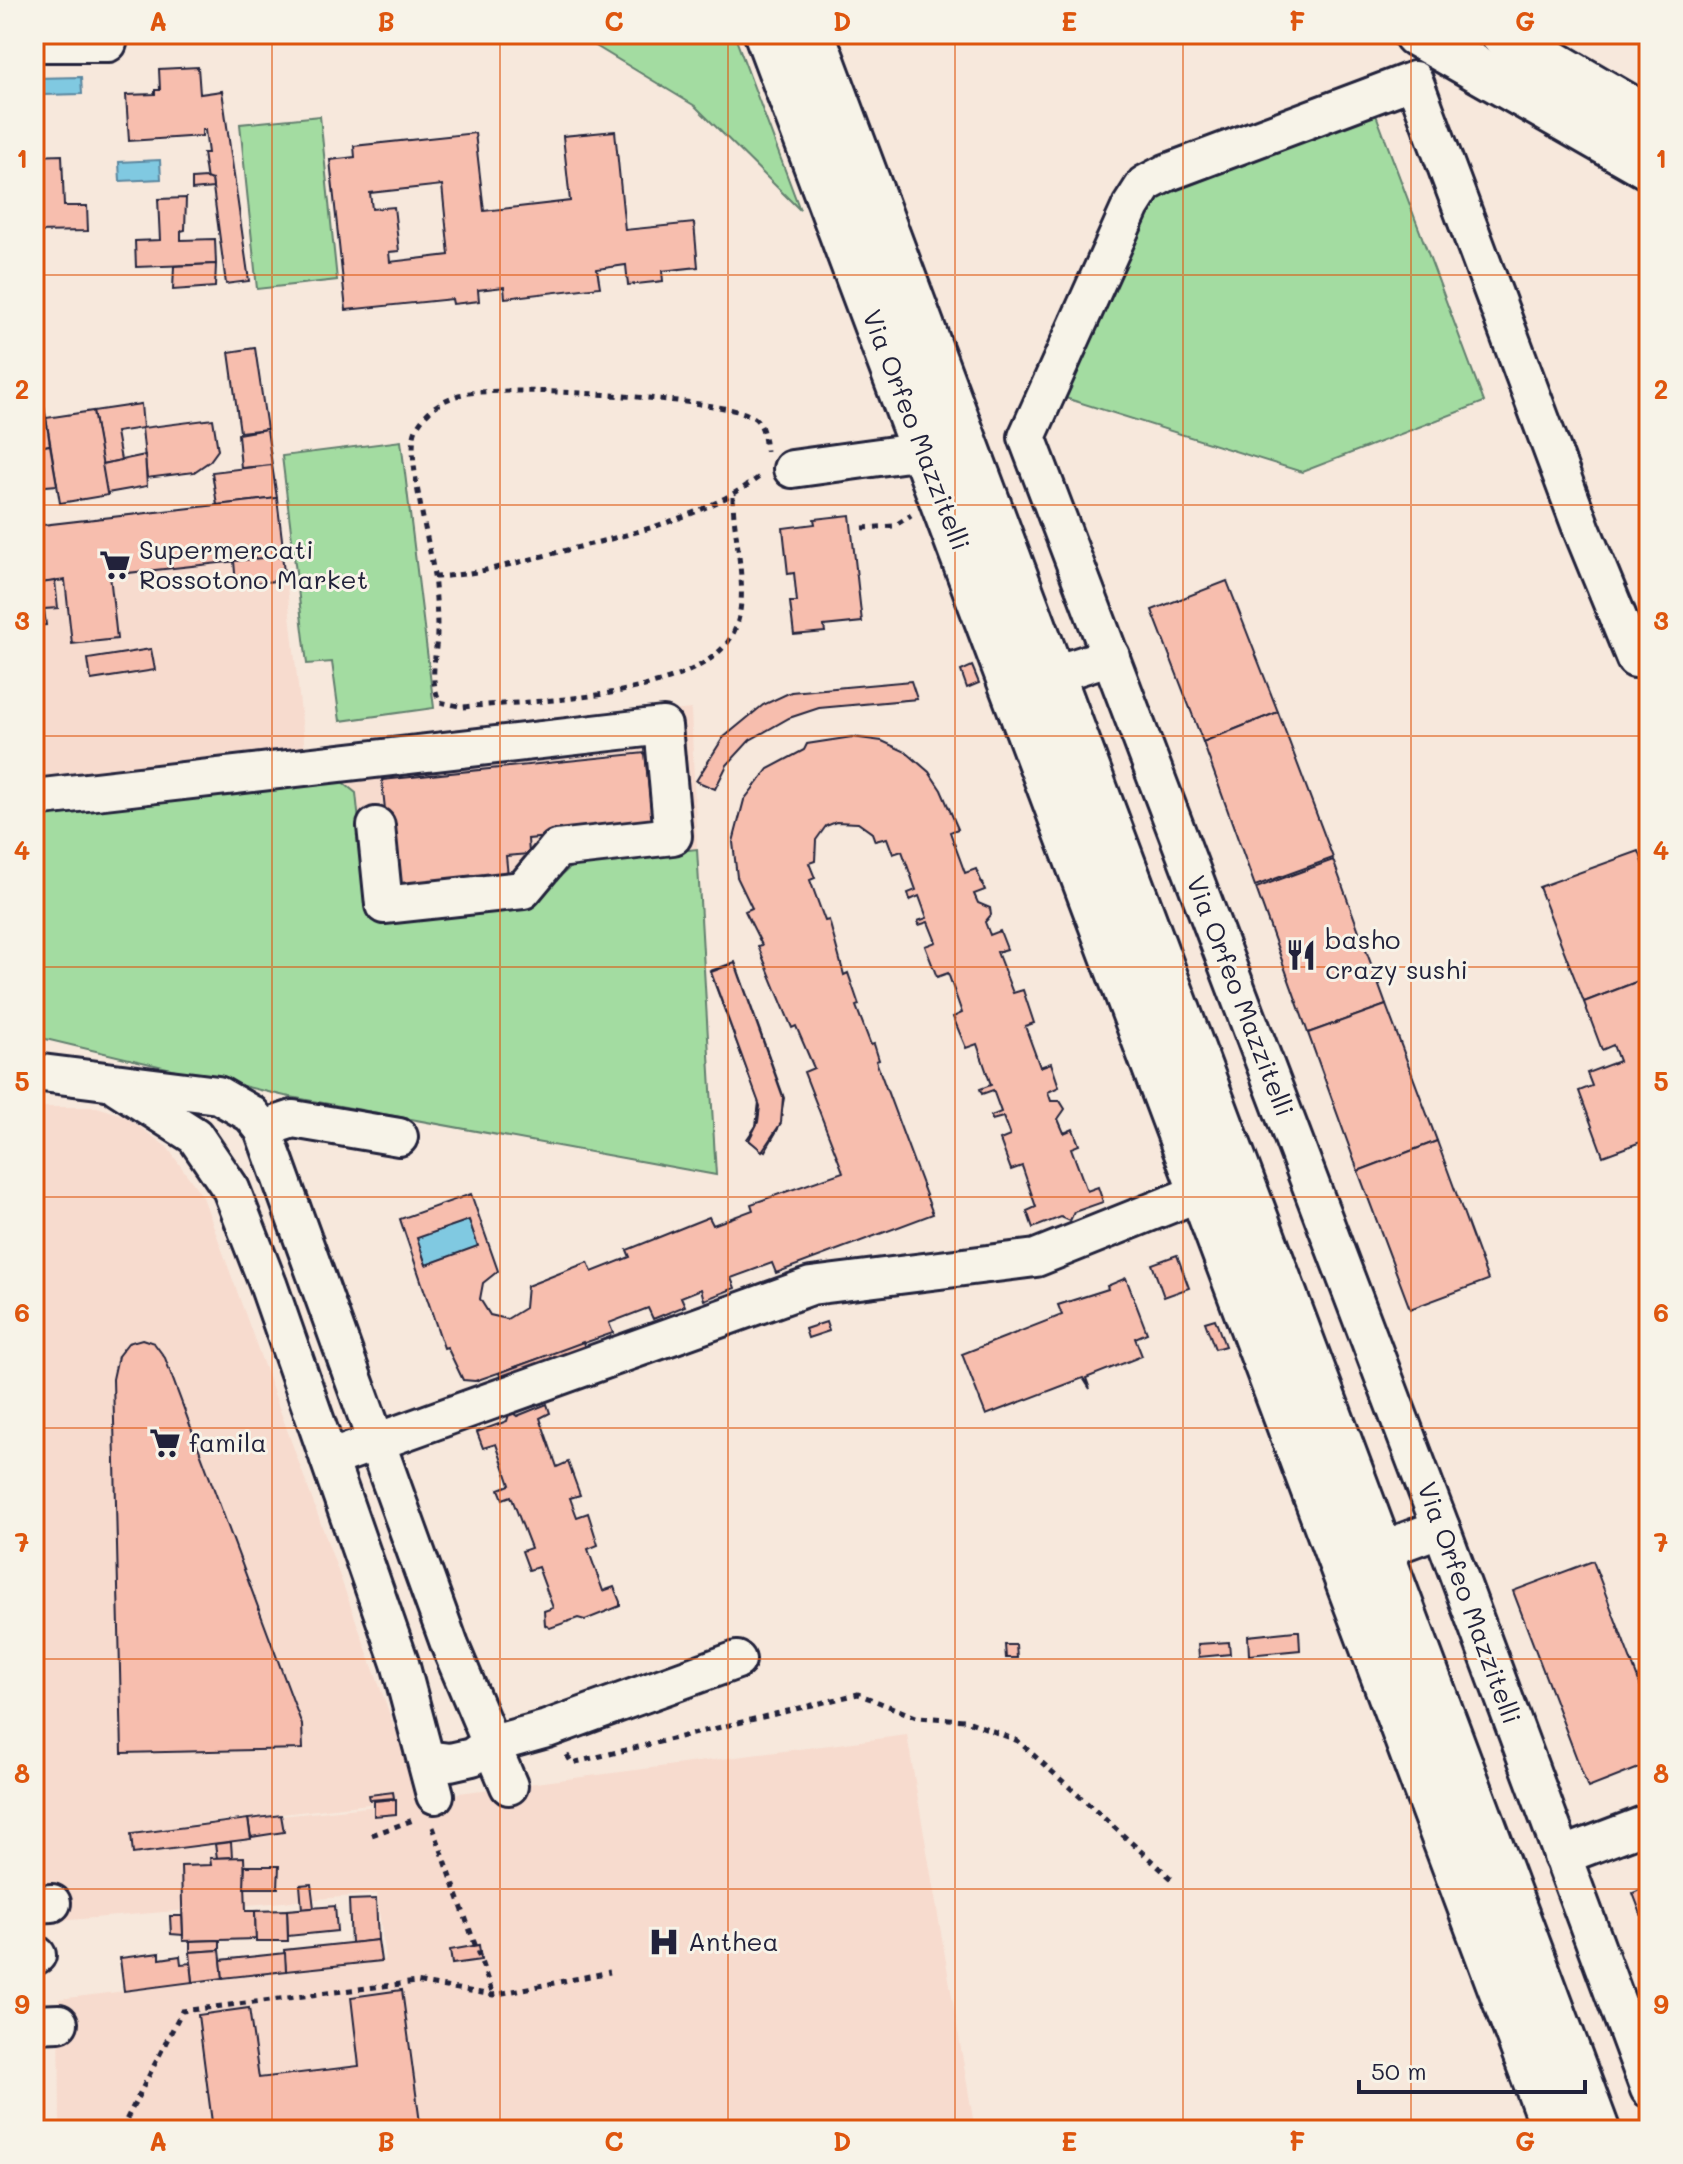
<svg xmlns="http://www.w3.org/2000/svg" width="1683" height="2164" font-family="Mali,sans-serif">
	<rect width="100%" height="100%" fill="#f7e8dc"/>
	<filter id="ink" filterUnits="userSpaceOnUse"><feTurbulence type="fractalNoise" baseFrequency=".0125" numOctaves="2"/><feDisplacementMap in="SourceGraphic" scale="16" xChannelSelector="R" yChannelSelector="G"/><feConvolveMatrix kernelMatrix="1 2 1 2 8 2 1 2 1" color-interpolation-filters="sRGB"/></filter>
	<g filter="url(#ink)">
		<g fill="#f7dbce" fill-rule="evenodd">
			<path d="M277,498L305,749L691,709L697,849L578,862L530,902L369,919L356,793L34,814V526Z"/>
			<path d="M40,1107H97L125,1116L167,1147L203,1197L420,1798L907,1735L975,2130H60L59,1999L385,1960L377,1894L34,1923ZM395,1801L368,1807L193,1825L194,1824Z"/>
		</g>
		<g fill="#a3dca1" stroke="#627f6e" stroke-width="2">
			<path d="M576,34H734L800,210L695,106Z"/>
			<path d="M1375,112L1484,402L1302,472L1062,397L1156,196Z"/>
			<path d="M320,116L337,280L257,289L240,124Z"/>
			<path d="M401,441L434,708L340,721L332,662L307,664L282,456Z"/>
			<path d="M336,777L356,793L369,919L529,902L577,862L697,849L716,1175L285,1096L37,1037L34,814Z"/>
		</g>
		<g fill="#80c9e1" stroke="#5a869f" stroke-width="2">
			<path d="M81,77L82,94L43,95L34,90V78Z"/>
			<path d="M160,160L161,179L120,181L119,162Z"/>
			<path d="M469,1220L478,1246L426,1265L417,1238Z"/>
		</g>
		<g fill="#f7beae" stroke="#22223b" stroke-width="2" fill-rule="evenodd">
			<path d="M198,67L200,94L222,91L249,281L226,284L212,180L207,181L203,153H208L205,130H202V136L129,141L126,95L155,94V90H160L159,69Z"/>
			<path d="M615,131L625,230L694,223L698,267L662,271L663,281L628,285L626,265L597,269L600,287L505,298L504,287L478,290L479,301L453,304L452,299L346,310L330,160L355,157L354,146L475,133L484,211L570,201L563,136ZM442,185L449,255L390,262L389,252L399,251L394,207L372,209L370,193Z"/>
			<path d="M62,155L64,206H87L88,231L34,232V156Z"/>
			<path d="M206,178L212,180L213,188L192,190V179Z"/>
			<path d="M186,198L185,230L181,231V240L215,239L216,264L136,267L135,241L160,240L158,199Z"/>
			<path d="M216,264L215,287L173,290L174,266Z"/>
			<path d="M255,348L267,429L240,432L229,352Z"/>
			<path d="M43,401L46,418L34,420V403Z"/>
			<path d="M141,404L143,428L116,432L121,460L102,464L93,411Z"/>
			<path d="M93,411L108,495L60,503L46,418Z"/>
			<path d="M46,418L50,445L34,448V420Z"/>
			<path d="M213,419L218,450L210,461L194,472L147,478L142,428Z"/>
			<path d="M267,429L272,465L241,468L238,434Z"/>
			<path d="M50,445L57,485L34,487V448Z"/>
			<path d="M145,455L147,486L107,493L102,464Z"/>
			<path d="M272,465L277,498L217,505L212,472Z"/>
			<path d="M277,498L284,556L110,575L117,639L72,644L65,580L34,584V526Z"/>
			<path d="M850,515L862,622L824,626L825,632L794,635L790,602H797L794,573L788,574L783,528L815,524L814,519Z"/>
			<path d="M282,556L285,580L236,585L234,561Z"/>
			<path d="M55,581L58,608L44,609L46,625L34,626V584Z"/>
			<path d="M1227,581L1278,712L1203,742L1152,610Z"/>
			<path d="M151,649L155,670L91,680L88,659Z"/>
			<path d="M972,666L979,683L967,688L961,671Z"/>
			<path d="M911,681L917,699L819,708L789,718L750,740L727,765L715,789L696,781L723,738L763,705L791,692Z"/>
			<path d="M1278,712L1333,858L1255,886L1203,742Z"/>
			<path d="M852,737L882,741L906,752L929,772L941,790L958,829L950,832L965,873L976,869L985,890L974,894L978,903L990,908L991,915L985,922L990,935L1000,931L1007,949L997,952L1013,993L1023,990L1034,1023L1025,1026L1040,1067L1051,1063L1059,1087L1048,1092L1051,1101H1060L1065,1109L1058,1119L1064,1133L1073,1129L1079,1145L1071,1148L1087,1191L1098,1187L1103,1202L1074,1212L1070,1221L1061,1217L1033,1228L1027,1211L1036,1207L1022,1166L1011,1170L1000,1140L1010,1136L1003,1117L992,1120L991,1116L1001,1112L993,1090L982,1094L980,1089L991,1085L977,1044L966,1048L953,1017L962,1013L948,973L937,977L925,946L936,942L928,922L919,925L918,921L927,918L919,896L910,900L908,893L916,890L902,851L893,854L887,838L875,841L872,833L858,823L836,822L826,826L816,840L815,861L809,863L815,878L810,880L825,921L829,920L844,975L848,973L859,1005L856,1006L871,1045L874,1044L879,1060L876,1061L933,1214L776,1273L772,1263L731,1278L735,1288L704,1300L701,1289L681,1297L685,1306L653,1319L648,1308L609,1323L613,1333L475,1381L463,1380L447,1347L444,1348L400,1219L471,1194L498,1271L483,1283L480,1299L490,1315L507,1319L525,1308L527,1286L588,1262L592,1272L630,1257L627,1250L694,1223L709,1217L713,1225L753,1210L751,1204L843,1172L804,1072L814,1068L796,1026L792,1028L758,946L762,945L745,911L752,908L737,877L733,842L744,800L768,769L804,750L807,744ZM469,1220L478,1246L426,1265L417,1238Z"/>
			<path d="M645,753L653,827L528,839L529,854L506,856L508,876L393,888L382,780Z"/>
			<path d="M1639,851L1649,879V977L1584,1002L1539,887Z"/>
			<path d="M1333,860L1386,1005L1308,1033L1256,888Z"/>
			<path d="M735,962L784,1098L778,1129L765,1151L747,1139L756,1126L759,1102L710,971Z"/>
			<path d="M735,963L783,1097L781,1123L762,1151L749,1140L758,1122L760,1106L711,972Z"/>
			<path d="M1649,977V1139L1603,1156L1579,1091L1592,1086L1587,1073L1619,1061L1613,1045L1602,1050L1584,1002Z"/>
			<path d="M1386,1005L1437,1141L1358,1171L1308,1033Z"/>
			<path d="M1437,1141L1488,1280L1410,1309L1358,1171Z"/>
			<path d="M1177,1255L1189,1288L1164,1297L1152,1264Z"/>
			<path d="M1126,1278L1147,1333L1135,1338L1142,1356L1086,1378L1090,1389L1083,1378L986,1415L962,1354L1062,1315L1058,1305L1108,1289L1107,1286Z"/>
			<path d="M1215,1319L1225,1346L1215,1349L1205,1322Z"/>
			<path d="M826,1322L829,1331L808,1338L805,1329Z"/>
			<path d="M142,1339L154,1343L165,1358L302,1725L303,1749L122,1753L113,1379L118,1356L128,1343Z"/>
			<path d="M583,1342L585,1348L501,1378L499,1373Z"/>
			<path d="M547,1404L550,1413L540,1418L557,1467L568,1462L580,1495L570,1498L577,1517L588,1513L598,1545L588,1549L603,1591L614,1587L620,1602V1606L585,1620L578,1618L550,1628L545,1625L544,1611L553,1608L538,1567L529,1570L522,1551L531,1548L511,1496L503,1499L499,1489L510,1485L496,1444L483,1448L477,1432L507,1421L510,1411L517,1416Z"/>
			<path d="M1593,1561L1649,1708V1764L1588,1788L1513,1591Z"/>
			<path d="M1295,1631H1299L1300,1650L1249,1655L1248,1636Z"/>
			<path d="M1229,1642L1230,1654L1199,1657L1198,1644Z"/>
			<path d="M1005,1645H1016L1017,1658H1006Z"/>
			<path d="M393,1792L394,1798L370,1800L369,1795Z"/>
			<path d="M396,1799V1814L374,1816V1801Z"/>
			<path d="M281,1815L284,1832L251,1837L248,1819Z"/>
			<path d="M248,1819L251,1839L133,1854L131,1834Z"/>
			<path d="M231,1842L232,1857L217,1858L215,1844Z"/>
			<path d="M244,1857L246,1911H255L256,1939L183,1941L181,1866L211,1865L210,1858Z"/>
			<path d="M245,1866H279L278,1888H244Z"/>
			<path d="M311,1884L314,1908L302,1909L300,1885Z"/>
			<path d="M1649,1886V1935L1633,1893Z"/>
			<path d="M376,1899L378,1940L351,1943L349,1900Z"/>
			<path d="M335,1906L337,1931L288,1936L287,1910Z"/>
			<path d="M287,1910L288,1941H256L255,1911Z"/>
			<path d="M170,1916H182L183,1935L171,1934Z"/>
			<path d="M220,1940V1950L190,1952V1941Z"/>
			<path d="M378,1940L381,1961L286,1971L284,1950Z"/>
			<path d="M479,1945L481,1960L452,1964L450,1950Z"/>
			<path d="M220,1950L223,1978L193,1982L190,1952Z"/>
			<path d="M160,1953V1959L180,1956L181,1964L191,1963L193,1982L124,1991L120,1958Z"/>
			<path d="M285,1953L286,1971L223,1978L221,1960Z"/>
			<path d="M402,1990L421,2130H213L198,2015L249,2008L259,2078L359,2066L351,1997Z"/>
		</g>
		<g fill="none" stroke-linecap="round" stroke-linejoin="round">
			<defs>
				<g id="minor">
					<path d="M34,43H108"/>
					<path d="M792,469L923,451"/>
					<path d="M1635,659L1582,530L1414,80L1166,173L1145,184L1131,206L1027,437L1441,1528L1649,2089"/>
					<path d="M1052,675L1111,656"/>
					<path d="M34,798L663,726L673,836L557,849L523,890L384,905L376,826"/>
					<path d="M34,1072L218,1095L251,1114L263,1129L450,1646L509,1786"/>
					<path d="M117,1086L195,1136L231,1189L268,1284L400,1663L435,1795"/>
					<path d="M263,1129L293,1119L399,1137"/>
					<path d="M329,1459L811,1286L1036,1258L1201,1192"/>
					<path d="M1379,1551L1441,1528"/>
					<path d="M426,1759L450,1762L472,1757L489,1745L547,1729L737,1660"/>
					<path d="M1562,1856L1649,1823"/>
					<path d="M34,1904L52,1903"/>
					<path d="M34,1955H37"/>
					<path d="M34,2024L59,2023"/>
				</g>
				<g id="major">
					<path d="M767,34L1554,2130"/>
					<path d="M812,34L1597,2130"/>
					<path d="M1416,34L1649,167"/>
					<path d="M1503,34L1649,119"/>
				</g>
			</defs>
			<use href="#minor" stroke="#22223b" stroke-width="42"/>
			<use href="#major" stroke="#22223b" stroke-width="50"/>
			<g stroke="#22223b" stroke-width="5" stroke-dasharray="6 6" stroke-linecap="butt">
				<path d="M733,497C733,537 749,585 737,624C713,702 528,700 463,707L440,702C428,678 437,656 437,631C437,613 436,594 434,576C431,545 403,450 417,427C427,410 440,401 459,395C498,384 712,398 749,415C764,421 764,436 766,451"/>
				<path d="M863,528L894,526L911,515"/>
				<path d="M434,577C476,575 514,563 555,553C626,535 703,519 762,475"/>
				<path d="M1644,688L1649,706"/>
				<path d="M567,1755L572,1763L858,1694L916,1717L965,1720L1018,1741L1174,1881"/>
				<path d="M433,1827L493,1995"/>
				<path d="M372,1835L416,1819"/>
				<path d="M121,2130L182,2011L416,1982L493,1995L610,1972"/>
			</g>
			<use href="#minor" stroke="#f7f3e8" stroke-width="36"/>
			<use href="#major" stroke="#f7f3e8" stroke-width="44"/>
		</g>
	</g>
	<path fill="none" stroke="#de560e" stroke-width="2" stroke-opacity="0.55" d="M272,34V2130M500,34V2130M728,34V2130M955,34V2130M1183,34V2130M1411,34V2130M34,275H1649M34,505H1649M34,736H1649M34,967H1649M34,1197H1649M34,1428H1649M34,1659H1649M34,1889H1649"/>
	<defs>
		<symbol id="supermarket-bare" viewBox="-9 -9 18 18"><path d="M-6-5.5h2.5l.6 2H6L4.5 2H-2.5L-4.4-4H-6ZM-1.5 3.2a1.3 1.3 0 1 0 .1 0ZM3 3.2a1.3 1.3 0 1 0 .1 0Z" fill="#22223b" stroke="#f7f3e8" stroke-width="2.5" paint-order="stroke"/></symbol>
		<symbol id="restaurant-bare" viewBox="-9 -9 18 18"><path d="M-5-6h1v4h1v-4h1v4h1v-4h1v5L-1.5 .5V6h-2V.5L-5-1ZM5-6V6H3V1.5H1.5Q1.5-4 5-6Z" fill="#22223b" stroke="#f7f3e8" stroke-width="2.5" paint-order="stroke"/></symbol>
		<symbol id="hospital-bare" viewBox="-9 -9 18 18"><path d="M-5-5h3v3.5h4V-5h3V5h-3V1.5h-4V5h-3Z" fill="#22223b" stroke="#f7f3e8" stroke-width="2.5" paint-order="stroke"/></symbol>
	</defs>
	<g fill-rule="evenodd">
		<use href="#supermarket-bare" x="93" y="543" width="44" height="44"/>
		<use href="#restaurant-bare" x="1279" y="933" width="44" height="44"/>
		<use href="#supermarket-bare" x="143" y="1421" width="44" height="44"/>
		<use href="#hospital-bare" x="642" y="1920" width="44" height="44"/>
	</g>
	<g text-anchor="middle" stroke-width="6" stroke-linejoin="round" paint-order="stroke">
		<g font-size="26" fill="#22223b" stroke="#f7f3e8">
			<text transform="translate(916 430) rotate(69)" y="9">Via Orfeo Mazzitelli</text>
			<text transform="translate(1240 996) rotate(69)" y="9">Via Orfeo Mazzitelli</text>
			<text transform="translate(1469 1603) rotate(70)" y="9">Via Orfeo Mazzitelli</text>
		</g>
		<g font-size="26" fill="#22223b" stroke="#f7f3e8" text-anchor="start">
			<text x="139" y="559">Supermercati<tspan x="139" dy="30">Rossotono Market</tspan></text>
			<text x="1325" y="949">basho<tspan x="1325" dy="30">crazy sushi</tspan></text>
			<text x="189" y="1452">famila</text>
			<text x="688" y="1951">Anthea</text>
		</g>
	</g>
	<rect width="1683" height="2164" fill="none" stroke="#f7f3e8" stroke-width="88"/>
	<path d="M1359 2080v12h226v-12" fill="none" stroke="#22223b" stroke-width="4"/>
	<text x="1371" y="2080" font-size="24" fill="#22223b" stroke="#f7f3e8" stroke-width="6" paint-order="stroke">50 m</text>
	<rect x="44" y="44" width="1595" height="2076" fill="none" stroke="#de560e" stroke-width="3"/>
	<g font-size="26" text-anchor="middle" font-weight="bold" fill="#de560e">
		<text x="158" y="31">A</text>
		<text x="386" y="31">B</text>
		<text x="614" y="31">C</text>
		<text x="842" y="31">D</text>
		<text x="1069" y="31">E</text>
		<text x="1297" y="31">F</text>
		<text x="1525" y="31">G</text>
		<text x="22" y="168">1</text>
		<text x="1661" y="168">1</text>
		<text x="22" y="399">2</text>
		<text x="1661" y="399">2</text>
		<text x="22" y="630">3</text>
		<text x="1661" y="630">3</text>
		<text x="22" y="860">4</text>
		<text x="1661" y="860">4</text>
		<text x="22" y="1091">5</text>
		<text x="1661" y="1091">5</text>
		<text x="22" y="1322">6</text>
		<text x="1661" y="1322">6</text>
		<text x="22" y="1552">7</text>
		<text x="1661" y="1552">7</text>
		<text x="22" y="1783">8</text>
		<text x="1661" y="1783">8</text>
		<text x="22" y="2014">9</text>
		<text x="1661" y="2014">9</text>
		<text x="158" y="2151">A</text>
		<text x="386" y="2151">B</text>
		<text x="614" y="2151">C</text>
		<text x="842" y="2151">D</text>
		<text x="1069" y="2151">E</text>
		<text x="1297" y="2151">F</text>
		<text x="1525" y="2151">G</text>
	</g>
</svg>
